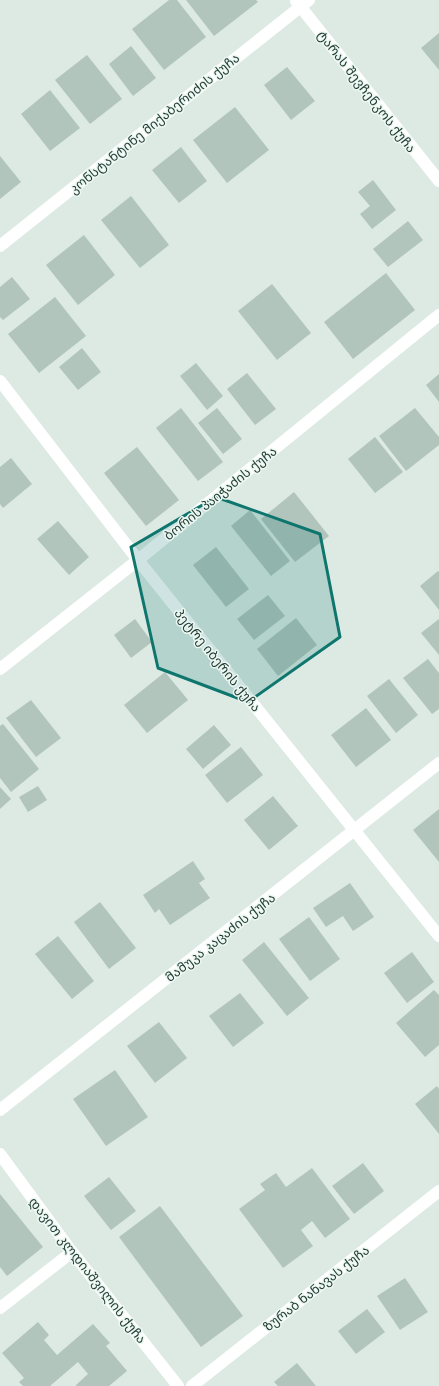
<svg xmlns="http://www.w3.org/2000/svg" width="439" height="1386" font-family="'Public Sans','Noto Sans Georgian',sans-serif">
	<rect width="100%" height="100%" fill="#ddeae4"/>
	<g fill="#b2c5bd">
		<path d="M169,0H177L206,37L164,70L132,29Z"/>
		<path d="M186,0H256L258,2L214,36Z"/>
		<path d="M439,33V70L421,48Z"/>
		<path d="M131,46L156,78L133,96L109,64Z"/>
		<path d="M87,55L122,99L90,124L55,80Z"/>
		<path d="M287,67L315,101L291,120L264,85Z"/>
		<path d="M50,90L80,128L50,151L21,114Z"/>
		<path d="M235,107L269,150L227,183L193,140Z"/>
		<path d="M181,147L207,181L179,203L152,170Z"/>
		<path d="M0,156L21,182L0,199Z"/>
		<path d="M373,180L396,210L372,229L360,214L370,206L358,192Z"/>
		<path d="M131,196L169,245L140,268L101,220Z"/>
		<path d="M408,221L423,240L388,267L373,249Z"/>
		<path d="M84,235L115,275L78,305L46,265Z"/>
		<path d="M386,273L415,310L353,359L324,322Z"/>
		<path d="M12,277L30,299L3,320L0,317V287Z"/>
		<path d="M272,284L311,333L277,360L238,311Z"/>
		<path d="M55,297L86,336L39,373L8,334Z"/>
		<path d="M82,348L101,372L78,390L59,367Z"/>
		<path d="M196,363L223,396L207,410L180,376Z"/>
		<path d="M247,373L276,409L255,425L227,389Z"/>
		<path d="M439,374V402L426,385Z"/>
		<path d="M181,408L223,462L198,481L156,428Z"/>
		<path d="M217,408L242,439L223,454L198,423Z"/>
		<path d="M415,408L439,437V445L406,471L379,436Z"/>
		<path d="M375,437L403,472L375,493L348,459Z"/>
		<path d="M137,447L179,500L146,526L104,473Z"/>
		<path d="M11,458L32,484L3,508L0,504V467Z"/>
		<path d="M294,492L329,536L295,562L261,519Z"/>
		<path d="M250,510L290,561L271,576L231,526Z"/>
		<path d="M58,521L89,557L69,575L37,539Z"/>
		<path d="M216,547L249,589L226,607L193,565Z"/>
		<path d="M438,571L439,572V610L420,586Z"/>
		<path d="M268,595L285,616L254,640L237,619Z"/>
		<path d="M296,618L317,645L278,676L257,649Z"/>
		<path d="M135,619L152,642L131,658L114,635Z"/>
		<path d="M439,619V655L421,633Z"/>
		<path d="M428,659L439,673V709L432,714L403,678Z"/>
		<path d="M165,672L188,700L147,733L124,705Z"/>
		<path d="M389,679L418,715L396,733L367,696Z"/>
		<path d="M31,700L61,738L36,757L6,718Z"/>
		<path d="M366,708L391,740L356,767L331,735Z"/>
		<path d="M3,724L39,769L11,792L0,778V726Z"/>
		<path d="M214,725L231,745L203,769L186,749Z"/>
		<path d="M241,747L263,775L227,803L205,775Z"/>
		<path d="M38,786L47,800L28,812L19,797Z"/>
		<path d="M0,787L11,799L0,809Z"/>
		<path d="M273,796L298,826L269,850L244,820Z"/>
		<path d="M439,809V862L413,830Z"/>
		<path d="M193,861L205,879L199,883L210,898L170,925L159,909L155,913L143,895Z"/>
		<path d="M350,883L374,917L353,931L343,916L326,927L313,908Z"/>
		<path d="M100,902L136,948L109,969L74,922Z"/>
		<path d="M309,917L340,959L310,981L279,939Z"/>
		<path d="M58,936L94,981L72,999L35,954Z"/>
		<path d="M264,942L309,998L287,1016L242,960Z"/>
		<path d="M412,952L434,982L407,1003L384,973Z"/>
		<path d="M434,990L439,995V1045L425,1057L396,1023Z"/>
		<path d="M240,993L264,1023L233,1047L209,1016Z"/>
		<path d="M159,1022L187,1058L155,1083L127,1046Z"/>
		<path d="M115,1070L148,1117L106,1146L73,1099Z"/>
		<path d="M437,1086L439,1089V1134L415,1104Z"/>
		<path d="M363,1163L384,1191L354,1214L332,1186Z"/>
		<path d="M312,1168L350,1219L325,1238L312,1221L301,1230L313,1246L283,1268L239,1209L265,1190L260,1184L276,1173L286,1187Z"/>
		<path d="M109,1177L136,1211L111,1230L84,1196Z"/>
		<path d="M0,1194L43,1247L7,1276L0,1267Z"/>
		<path d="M160,1206L243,1316L201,1347L119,1237Z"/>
		<path d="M405,1278L428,1312L400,1330L377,1296Z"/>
		<path d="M367,1309L385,1332L356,1354L338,1331Z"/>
		<path d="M38,1322L49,1335L44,1340L57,1355L93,1324L110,1343L106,1346L127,1371L109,1386H76V1385L88,1374L78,1362L50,1386H23L19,1382L24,1378L2,1353Z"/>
		<path d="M297,1363L316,1386H278L274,1382Z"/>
	</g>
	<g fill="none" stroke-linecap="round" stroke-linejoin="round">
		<g stroke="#fff" stroke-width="12">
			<path d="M296,1L439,181"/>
			<path d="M0,246L309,0"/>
			<path d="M0,381L138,560L439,936"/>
			<path d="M0,669L138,560L439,315"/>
			<path d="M0,1110L439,763"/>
			<path d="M0,1154L72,1252L178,1386"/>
			<path d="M0,1308L72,1252"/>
			<path d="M192,1386L439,1191"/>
		</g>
	</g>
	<path fill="#0f766e" fill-opacity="0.2" stroke="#0f766e" stroke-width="3" stroke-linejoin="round" d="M216,497L320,534L340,637L248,702L158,668L131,547Z"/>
	<g text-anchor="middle" stroke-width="3" stroke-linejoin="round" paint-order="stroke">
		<g font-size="13" fill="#1e3a33" stroke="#edf7f2">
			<text transform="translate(367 91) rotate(52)" y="5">ტარას შევჩენკოს ქუჩა</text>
			<text transform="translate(154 123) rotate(-39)" y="5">კონსტანტინე მიქაბერიძის ქუჩა</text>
			<text transform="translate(220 493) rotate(-39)" y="5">ბორის პაიჭაძის ქუჩა</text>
			<text transform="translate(218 660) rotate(51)" y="5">პეტრე იბერის ქუჩა</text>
			<text transform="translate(220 937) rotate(-38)" y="5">მამუკა კაცაძის ქუჩა</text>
			<text transform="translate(88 1270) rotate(52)" y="5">დავით კლდიაშვილის ქუჩა</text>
			<text transform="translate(316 1288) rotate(-38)" y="5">ზურაბ ნანავას ქუჩა</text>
		</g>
	</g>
</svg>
